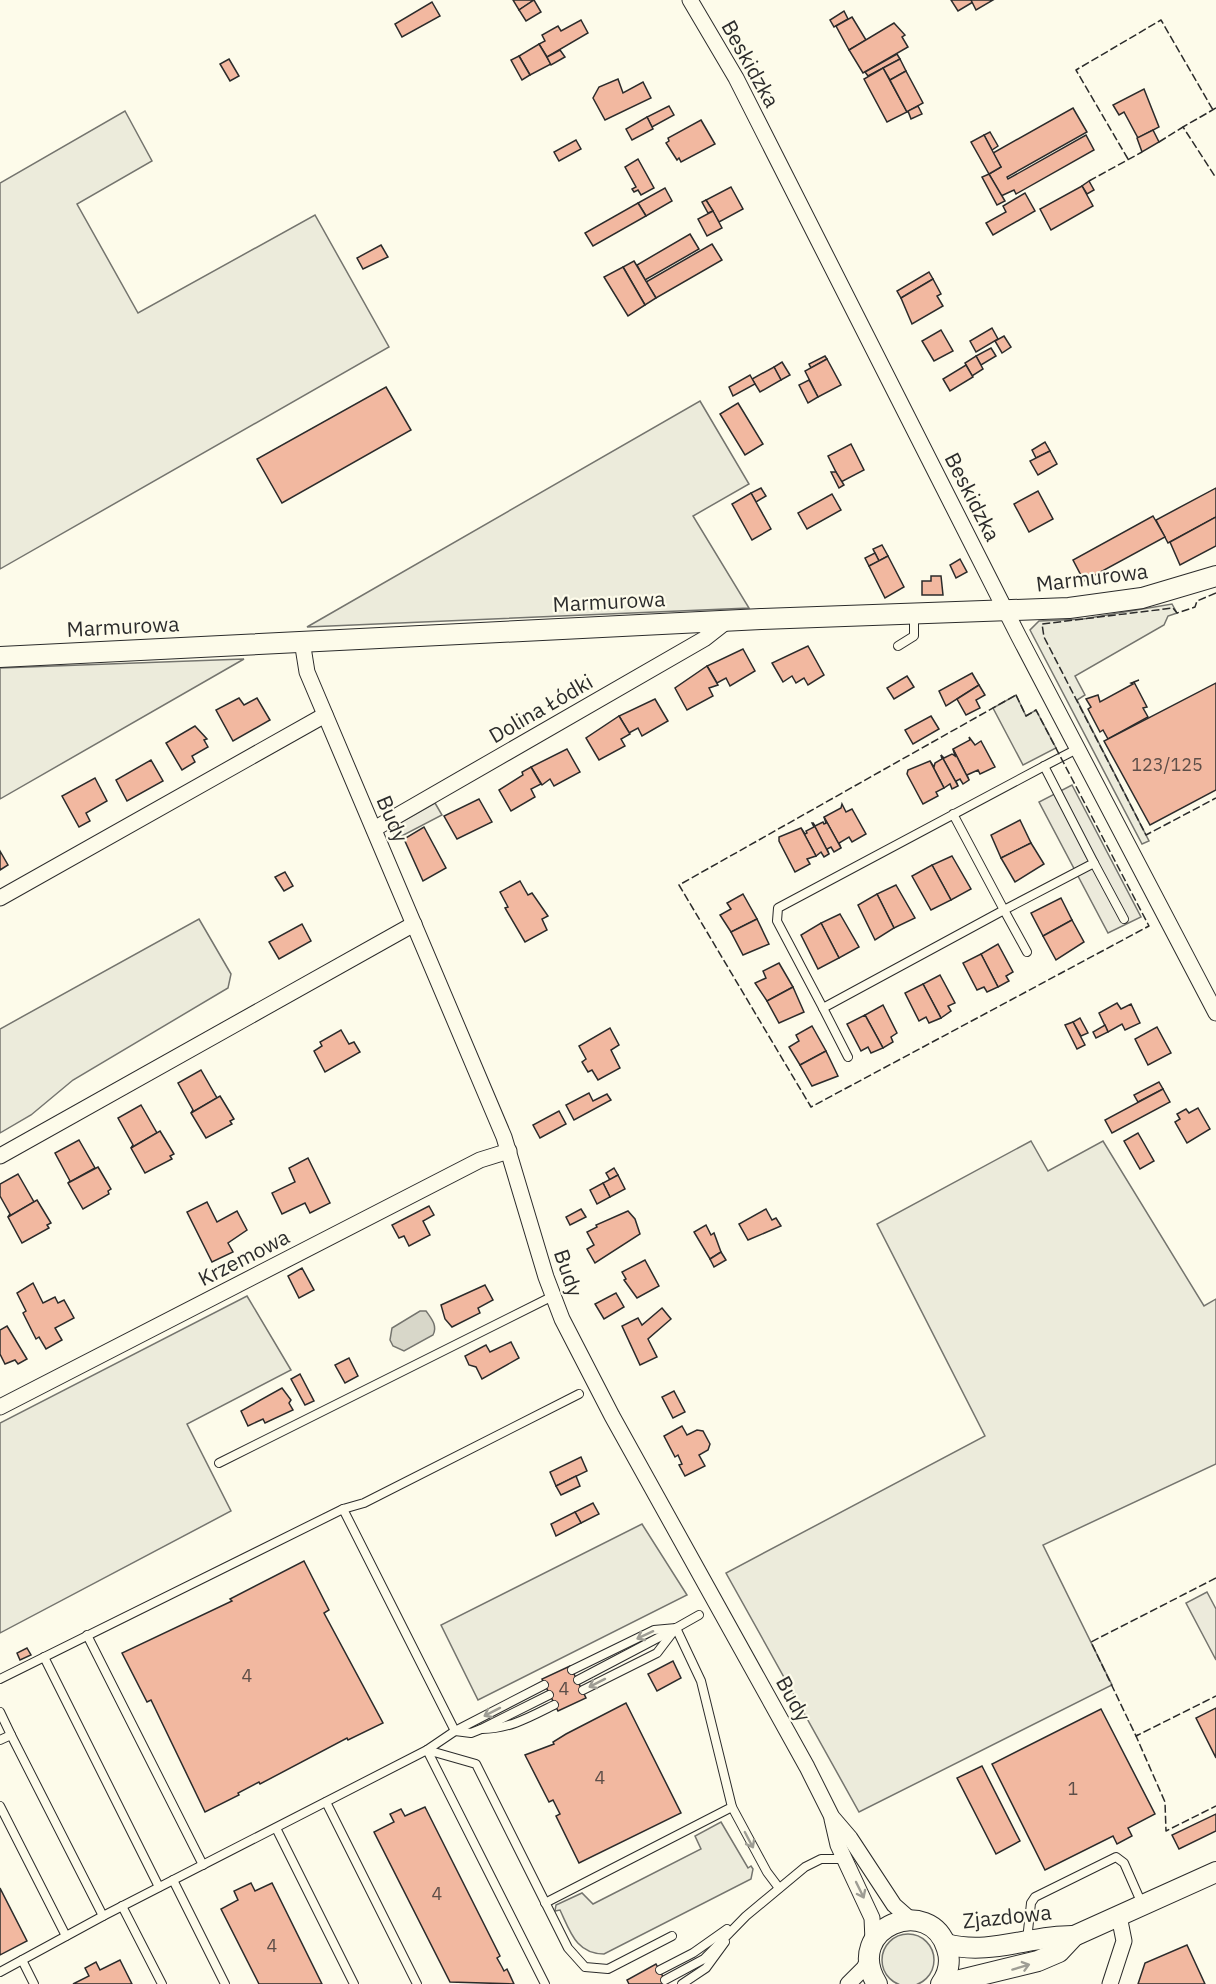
<svg xmlns="http://www.w3.org/2000/svg" width="1216" height="1984" font-family="'IBM Plex Sans',sans-serif">
	<rect width="100%" height="100%" fill="#fdfbea"/>
	<g fill="#ecebdb" stroke="#74746e" stroke-width="1.5">
		<path d="M125,111L152,161L77,204L138,313L315,215L389,347L0,569V183Z"/>
		<path d="M700,401L749,484L693,516L749,608L307,627Z"/>
		<path d="M1172,604L1177,613L1168,616L1164,625L1075,676L1085,695L1077,700L1149,841L1142,844L1030,630L1039,621L1083,619Z"/>
		<path d="M244,659L0,799V668Z"/>
		<path d="M1016,695L1026,716L1036,710L1056,748L1023,765L993,708Z"/>
		<path d="M199,919L231,974L228,988L73,1080L31,1115L0,1133V1029Z"/>
		<path d="M1031,1141L1048,1171L1103,1141L1204,1306L1216,1299V1464L1043,1545L1112,1685L859,1812L726,1573L985,1436L877,1224Z"/>
		<path d="M247,1296L291,1370L187,1424L231,1511L0,1633V1423Z"/>
		<path d="M642,1524L687,1595L478,1700L441,1625Z"/>
		<path d="M721,1822L748,1868L751,1866L753,1869L751,1879L604,1954C576,1954 570,1931 560,1910L555,1911L556,1905L582,1893L593,1904L701,1849L695,1836Z"/>
		<circle cx="908" cy="1960" r="26"/>
	</g>
	<g fill="#eceadb" stroke="#74746e" stroke-width="1.5">
		<path d="M1072,785L1141,917L1108,933L1039,802Z"/>
		<path d="M435,803L442,815L396,839L391,828Z"/>
		<path d="M1207,1592L1216,1609V1660L1186,1603Z"/>
	</g>
	<path fill="#d8d7c9" stroke="#74746e" stroke-width="1.5" d="M420,1311H426C431,1318 438,1326 433,1335L404,1351L393,1346L390,1340L392,1328Z"/>
	<g fill="#f2b8a0" stroke="#2b2b2b" stroke-width="1.5">
		<path d="M513,0H534L519,10Z"/>
		<path d="M534,0L541,12L526,21L519,10Z"/>
		<path d="M951,0H971L973,2L958,11Z"/>
		<path d="M971,0H993L976,10Z"/>
		<path d="M432,2L440,16L402,37L395,24Z"/>
		<path d="M844,11L848,19L834,27L830,20Z"/>
		<path d="M852,17L866,40L849,50L836,26Z"/>
		<path d="M581,20L588,33L547,57L539,44L545,41L542,35L558,26L561,31Z"/>
		<path d="M894,23L905,35L902,37L908,47L863,73L849,50Z"/>
		<path d="M539,44L551,64L530,75L519,56Z"/>
		<path d="M560,50L565,57L551,65L547,57Z"/>
		<path d="M897,54L900,59L868,76L865,72Z"/>
		<path d="M519,56L530,75L522,80L511,60Z"/>
		<path d="M229,59L239,76L230,81L220,64Z"/>
		<path d="M900,59L906,71L890,80L883,68Z"/>
		<path d="M883,68L907,112L887,122L864,79Z"/>
		<path d="M906,71L923,103L907,112L890,80Z"/>
		<path d="M618,79L623,93L643,82L651,98L605,120L593,98L599,87Z"/>
		<path d="M1144,89L1159,127L1138,138L1124,112L1119,115L1113,105Z"/>
		<path d="M669,106L674,115L652,127L647,117Z"/>
		<path d="M918,106L922,114L911,119L908,111Z"/>
		<path d="M1073,108L1087,132L1007,177L1008,179L1086,135L1094,150L1016,194L1014,190L1001,196L989,174L1001,167L993,153Z"/>
		<path d="M647,117L653,129L632,140L626,129Z"/>
		<path d="M701,120L715,144L681,162L679,158L677,160L666,143L669,141L668,138Z"/>
		<path d="M1153,130L1159,142L1142,152L1137,138Z"/>
		<path d="M990,132L998,146L992,150L984,135Z"/>
		<path d="M984,135L1001,167L989,174L971,142Z"/>
		<path d="M576,140L581,149L559,161L554,152Z"/>
		<path d="M638,159L654,188L641,195L638,190L634,192L632,189L636,187L625,167Z"/>
		<path d="M989,174L1005,201L997,205L982,177Z"/>
		<path d="M1089,181L1094,190L1087,194L1082,186Z"/>
		<path d="M1082,186L1093,206L1051,230L1040,209Z"/>
		<path d="M731,187L743,209L719,222L706,200Z"/>
		<path d="M665,188L672,201L646,216L638,203Z"/>
		<path d="M1025,193L1035,211L993,235L986,223L1006,212L1003,206Z"/>
		<path d="M706,200L713,211L708,213L702,202Z"/>
		<path d="M638,203L646,216L593,246L585,233Z"/>
		<path d="M713,211L722,228L707,236L698,219Z"/>
		<path d="M690,234L699,249L645,280L637,265Z"/>
		<path d="M712,244L722,260L656,298L646,282Z"/>
		<path d="M381,245L388,257L363,269L357,258Z"/>
		<path d="M634,261L656,298L645,305L623,267Z"/>
		<path d="M623,267L645,305L628,316L604,277Z"/>
		<path d="M929,272L933,279L901,298L897,291Z"/>
		<path d="M933,279L941,294L937,296L943,306L912,324L901,298Z"/>
		<path d="M992,328L998,339L976,352L970,341Z"/>
		<path d="M941,330L953,351L934,361L922,341Z"/>
		<path d="M1004,336L1011,347L1002,353L995,341Z"/>
		<path d="M991,348L996,356L981,365L976,356Z"/>
		<path d="M825,356L827,359L811,368L809,364Z"/>
		<path d="M976,356L983,369L972,376L965,363Z"/>
		<path d="M827,359L841,385L818,397L805,371Z"/>
		<path d="M782,362L790,375L781,380L774,367Z"/>
		<path d="M966,365L973,377L950,391L943,379Z"/>
		<path d="M774,367L781,380L760,392L752,379Z"/>
		<path d="M750,375L755,384L733,396L729,387Z"/>
		<path d="M809,380L818,397L808,403L799,385Z"/>
		<path d="M386,387L411,430L282,503L257,459Z"/>
		<path d="M738,403L763,444L745,455L720,414Z"/>
		<path d="M1045,442L1050,451L1036,458L1032,450Z"/>
		<path d="M851,444L864,470L841,482L828,456Z"/>
		<path d="M1050,451L1057,464L1038,475L1030,461Z"/>
		<path d="M831,472H836L844,485L839,488Z"/>
		<path d="M761,488L766,496L756,502L751,493Z"/>
		<path d="M1216,488V517L1168,543L1156,520Z"/>
		<path d="M1038,491L1053,519L1029,532L1014,504Z"/>
		<path d="M751,493L771,529L752,540L732,504Z"/>
		<path d="M832,494L841,510L807,529L798,513Z"/>
		<path d="M1153,516L1165,537L1084,581L1073,560Z"/>
		<path d="M1216,517V546L1180,565L1170,542Z"/>
		<path d="M882,545L888,556L879,561L873,549Z"/>
		<path d="M875,553L879,561L869,566L865,558Z"/>
		<path d="M888,556L904,587L885,598L869,566Z"/>
		<path d="M960,559L967,572L956,578L950,565Z"/>
		<path d="M931,576H941L943,595H922V581H931Z"/>
		<path d="M808,646L824,675L808,685L804,678L796,683L792,676L783,682L772,663Z"/>
		<path d="M743,649L755,671L730,686L726,678L717,683L707,666Z"/>
		<path d="M707,666L718,685L709,688L713,696L687,710L675,688Z"/>
		<path d="M972,673L979,685L946,706L939,691Z"/>
		<path d="M907,676L914,687L894,699L887,688Z"/>
		<path d="M1139,680L1134,682L1147,707L1143,708L1148,717L1108,739L1103,730L1100,732L1088,709L1091,707L1086,699L1098,695L1100,702L1133,684L1131,683Z"/>
		<path d="M1216,683V790L1150,825L1104,741Z"/>
		<path d="M979,685L985,695L976,700L980,708L966,715L957,699Z"/>
		<path d="M239,698L244,705L257,698L270,720L233,741L216,710Z"/>
		<path d="M655,699L668,721L642,736L638,728L629,733L619,716Z"/>
		<path d="M619,716L630,734L621,739L625,746L599,760L586,738Z"/>
		<path d="M931,716L939,729L913,744L905,730Z"/>
		<path d="M195,726L207,739L204,740L208,747L192,756L195,762L182,770L166,743Z"/>
		<path d="M969,737L975,745L981,741L995,767L980,774L978,770L967,775L969,780L953,749L970,740Z"/>
		<path d="M567,749L580,772L554,786L550,779L542,785L531,767Z"/>
		<path d="M953,749L969,780L963,784L960,779L956,781L958,786L941,755L944,758L952,754L955,756Z"/>
		<path d="M941,755L958,786L952,789L950,784L944,788L930,761L934,767L935,763L942,759Z"/>
		<path d="M151,760L163,781L127,801L116,780Z"/>
		<path d="M930,761L944,788L936,792L938,796L923,804L907,774L908,770Z"/>
		<path d="M531,767L541,784L531,789L535,797L511,811L499,790L523,775L522,772Z"/>
		<path d="M95,778L107,801L86,813L90,821L79,827L62,796Z"/>
		<path d="M479,799L492,822L457,839L444,816Z"/>
		<path d="M842,804L846,812L852,809L866,834L852,842L849,837L839,843L841,848L824,817L841,808Z"/>
		<path d="M824,817L841,848L834,852L831,847L827,849L829,854L813,823L815,826L823,822L824,824L826,823Z"/>
		<path d="M1020,820L1031,843L1001,858L991,835Z"/>
		<path d="M812,823H813L829,854L824,857L821,852L816,856L801,828L805,834L807,833L806,831L814,827Z"/>
		<path d="M424,827L446,868L423,881L404,839Z"/>
		<path d="M801,828L816,856L807,859L810,864L795,872L779,841V837Z"/>
		<path d="M1031,843L1044,864L1015,882L1001,858Z"/>
		<path d="M0,851L8,865L0,870Z"/>
		<path d="M952,856L971,889L951,900L932,865Z"/>
		<path d="M932,865L951,900L931,910L912,876Z"/>
		<path d="M285,872L293,886L284,891L275,877Z"/>
		<path d="M520,881L528,895L532,893L548,916L542,919L547,930L525,942L505,908L508,907L500,892Z"/>
		<path d="M896,885L915,918L894,928L877,894Z"/>
		<path d="M743,894L757,919L731,932L720,915L731,909L727,903Z"/>
		<path d="M877,894L894,928L875,940L858,905Z"/>
		<path d="M1061,898L1072,920L1043,936L1031,913Z"/>
		<path d="M840,914L859,947L839,958L821,923Z"/>
		<path d="M757,919L769,944L743,955L731,932Z"/>
		<path d="M1072,920L1084,942L1056,960L1043,936Z"/>
		<path d="M821,923L839,958L818,969L801,935Z"/>
		<path d="M302,924L311,941L279,959L269,942Z"/>
		<path d="M998,944L1013,972L1006,976L1009,981L998,987L981,954Z"/>
		<path d="M981,954L998,987L987,992L984,987L977,990L963,963Z"/>
		<path d="M779,963L793,987L767,1001L755,983L766,978L763,971Z"/>
		<path d="M940,975L955,1003L948,1006L951,1011L941,1018L923,984Z"/>
		<path d="M923,984L941,1018L929,1023L926,1017L919,1021L905,993Z"/>
		<path d="M793,987L804,1012L779,1023L767,1001Z"/>
		<path d="M1117,1003L1121,1009L1131,1004L1140,1023L1125,1030L1122,1024L1108,1032L1099,1013Z"/>
		<path d="M883,1005L897,1033L891,1037L893,1042L883,1048L865,1015Z"/>
		<path d="M865,1015L883,1048L871,1053L868,1047L861,1051L847,1024Z"/>
		<path d="M1080,1018L1088,1033L1081,1036L1073,1022Z"/>
		<path d="M1073,1022L1085,1045L1077,1049L1065,1025Z"/>
		<path d="M1105,1025L1108,1032L1096,1038L1093,1032Z"/>
		<path d="M812,1026L826,1051L800,1065L789,1047L799,1041L796,1035Z"/>
		<path d="M1157,1027L1171,1053L1148,1065L1135,1039Z"/>
		<path d="M610,1028L619,1045L611,1050L620,1068L598,1080L592,1070L588,1072L582,1062L586,1059L579,1046Z"/>
		<path d="M341,1030L349,1044L354,1042L360,1052L325,1072L314,1051L322,1046L320,1042Z"/>
		<path d="M826,1051L838,1076L812,1086L800,1065Z"/>
		<path d="M201,1070L217,1098L191,1113L193,1110L178,1083Z"/>
		<path d="M1159,1082L1163,1089L1138,1102L1134,1095Z"/>
		<path d="M1163,1089L1170,1102L1112,1133L1105,1120Z"/>
		<path d="M589,1093L593,1101L607,1094L611,1100L574,1120L566,1105Z"/>
		<path d="M220,1096L234,1119L230,1121L232,1124L206,1138L191,1113Z"/>
		<path d="M141,1105L157,1133L131,1148L133,1145L118,1118Z"/>
		<path d="M1198,1108L1210,1129L1187,1143L1175,1122L1180,1119L1177,1114L1186,1109L1189,1113Z"/>
		<path d="M559,1111L566,1124L540,1138L533,1125Z"/>
		<path d="M160,1131L174,1154L170,1156L172,1159L145,1173L131,1148Z"/>
		<path d="M1138,1133L1154,1161L1140,1169L1124,1141Z"/>
		<path d="M79,1140L95,1168L68,1183L70,1181L55,1153Z"/>
		<path d="M308,1158L330,1203L310,1213L305,1203L282,1214L272,1193L295,1182L289,1168Z"/>
		<path d="M98,1167L111,1189L108,1191L109,1194L83,1209L68,1183Z"/>
		<path d="M614,1168L618,1175L610,1180L606,1173Z"/>
		<path d="M18,1174L34,1202L8,1217L10,1214L0,1196V1184Z"/>
		<path d="M618,1175L625,1189L610,1197L603,1183Z"/>
		<path d="M603,1183L610,1197L597,1204L590,1190Z"/>
		<path d="M37,1200L51,1223L47,1225L49,1228L22,1243L8,1217Z"/>
		<path d="M207,1202L217,1222L237,1211L247,1230L228,1243L233,1252L212,1262L187,1212Z"/>
		<path d="M429,1206L434,1215L423,1221L430,1235L409,1246L404,1236L399,1238L392,1225Z"/>
		<path d="M581,1209L586,1217L570,1225L566,1217Z"/>
		<path d="M766,1209L772,1220L776,1218L781,1226L748,1240L739,1224Z"/>
		<path d="M628,1211L635,1219L640,1234L595,1263L587,1249L594,1245L587,1232L597,1227L596,1225Z"/>
		<path d="M706,1225L711,1235L714,1233L721,1252L710,1259L694,1232Z"/>
		<path d="M721,1252L726,1260L714,1267L710,1259Z"/>
		<path d="M645,1260L659,1286L637,1298L624,1280L626,1279L622,1272Z"/>
		<path d="M302,1268L314,1290L299,1298L288,1276Z"/>
		<path d="M33,1283L43,1303L55,1297L58,1303L64,1300L74,1318L55,1328L62,1340L46,1349L39,1337L36,1339L23,1313L26,1311L17,1293Z"/>
		<path d="M485,1285L493,1300L478,1308L480,1313L452,1327L445,1319L441,1305Z"/>
		<path d="M616,1293L624,1307L604,1319L595,1304Z"/>
		<path d="M662,1308L671,1319L648,1339L657,1357L640,1365L622,1326L638,1318L642,1325Z"/>
		<path d="M7,1326L27,1359L18,1364L15,1360L5,1364L0,1354V1330Z"/>
		<path d="M511,1342L519,1358L482,1379L476,1367L469,1365L465,1356L486,1345L490,1352Z"/>
		<path d="M349,1358L358,1376L345,1383L335,1365Z"/>
		<path d="M300,1374L314,1401L305,1405L291,1379Z"/>
		<path d="M282,1388L291,1400L289,1403L293,1410L265,1423L263,1419L248,1426L241,1411Z"/>
		<path d="M674,1391L685,1412L673,1418L662,1397Z"/>
		<path d="M682,1426L687,1435L697,1430L703,1431L710,1444L708,1450L699,1455L705,1466L685,1476L679,1465L682,1464L678,1455L675,1457L664,1436Z"/>
		<path d="M581,1457L587,1471L556,1486L550,1472Z"/>
		<path d="M576,1476L580,1486L561,1495L556,1486Z"/>
		<path d="M593,1503L599,1514L581,1523L575,1512Z"/>
		<path d="M575,1512L581,1523L556,1536L551,1524Z"/>
		<path d="M304,1561L329,1610L324,1613L383,1723L348,1740L347,1738L260,1784L259,1782L238,1793L239,1795L205,1812L151,1700L147,1702L122,1653L232,1601L230,1599Z"/>
		<path d="M27,1648L31,1655L20,1660L17,1653Z"/>
		<path d="M673,1661L681,1678L657,1691L648,1674Z"/>
		<path d="M570,1666L586,1698L558,1711L542,1679Z"/>
		<path d="M626,1703L681,1813L579,1863L556,1816L560,1814L553,1800L549,1802L525,1755L554,1744L553,1742L566,1734Z"/>
		<path d="M1216,1708V1758L1196,1718Z"/>
		<path d="M1101,1709L1155,1814L1128,1828L1132,1836L1117,1844L1113,1836L1045,1870L992,1764Z"/>
		<path d="M982,1766L1020,1841L996,1854L957,1778Z"/>
		<path d="M425,1807L500,1956L497,1958L502,1967L504,1971L507,1969L514,1984L450,1982L374,1832L394,1822L390,1814L401,1809L405,1816Z"/>
		<path d="M1216,1814V1831L1179,1849L1172,1835Z"/>
		<path d="M251,1883L255,1891L272,1883L322,1984H259L221,1909L238,1900L234,1891Z"/>
		<path d="M0,1888L27,1941L0,1955Z"/>
		<path d="M1187,1945L1205,1984H1138L1145,1963Z"/>
		<path d="M120,1960L132,1984H73L89,1976L85,1968L96,1962L100,1970Z"/>
		<path d="M656,1964L667,1984H629L627,1980Z"/>
	</g>
	<g fill="none" stroke-linecap="round" stroke-linejoin="round">
		<defs>
			<g id="service">
				<path d="M898,646L914,636V614"/>
				<path d="M953,814L1004,910L823,1008L777,921L778,908L1050,763L1077,749"/>
				<path d="M1094,863L1124,919"/>
				<path d="M1027,952L1004,910L1094,863L1044,766"/>
				<path d="M823,1008L848,1057"/>
				<path d="M219,1463L553,1296"/>
				<path d="M343,1509L364,1503L579,1394"/>
				<path d="M87,1635L203,1865"/>
				<path d="M44,1657L159,1887"/>
				<path d="M572,1670L654,1630L676,1628L699,1615"/>
				<path d="M0,1679L343,1509L455,1731L471,1733L481,1729L549,1695"/>
				<path d="M578,1680L673,1630"/>
				<path d="M544,1685L455,1731L427,1750L545,1984"/>
				<path d="M583,1690L657,1653L676,1628"/>
				<path d="M0,1712L11,1735L0,1740"/>
				<path d="M482,1729C509,1729 530,1717 554,1705"/>
				<path d="M11,1735L103,1916"/>
				<path d="M326,1802L417,1984"/>
				<path d="M0,1806L66,1936"/>
				<path d="M732,1807L767,1872L779,1888"/>
				<path d="M276,1828L354,1984"/>
				<path d="M173,1880L225,1984"/>
				<path d="M545,1903L732,1807L701,1681L676,1628"/>
				<path d="M122,1906L162,1984"/>
				<path d="M1027,1940L1031,1903L1035,1897L1116,1857L1124,1863L1142,1904"/>
				<path d="M22,1960L34,1984"/>
				<path d="M660,1970L693,1953L727,1929"/>
				<path d="M0,1972L103,1916L427,1750L476,1764L568,1948L585,1967L608,1969L672,1936"/>
				<path d="M665,1980L704,1959L746,1916L805,1867L821,1859H844"/>
				<path d="M682,1984L706,1968L725,1942"/>
			</g>
			<g id="minor">
				<path d="M690,0L736,78L1018,635L1216,1013"/>
				<path d="M302,641L307,672L504,1137L546,1277L562,1319L612,1416L807,1767L832,1817L850,1838L894,1905L911,1920"/>
				<path d="M374,829L704,639L727,621"/>
				<path d="M0,898L325,715"/>
				<path d="M0,1156L414,924"/>
				<path d="M0,1407L480,1160L509,1151"/>
				<path d="M832,1819L838,1845L872,1918L873,1941"/>
				<path d="M848,1984L864,1968L869,1958"/>
				<path d="M1110,1984L1124,1941L1119,1916"/>
			</g>
			<g id="tertiary">
				<path d="M0,657L761,619L1069,608L1142,598L1216,576"/>
				<path d="M946,1944C990,1956 1031,1935 1074,1936"/>
				<path d="M877,1984C842,1927 931,1893 947,1949C951,1961 948,1974 941,1984"/>
				<path d="M944,1984L1038,1961L1059,1952L1074,1936L1216,1872"/>
			</g>
		</defs>
		<use href="#service" stroke="#2b2b2b" stroke-width="10"/>
		<use href="#minor" stroke="#2b2b2b" stroke-width="17"/>
		<use href="#tertiary" stroke="#2b2b2b" stroke-width="22"/>
		<use href="#service" stroke="#fdfbea" stroke-width="8"/>
		<use href="#minor" stroke="#fdfbea" stroke-width="15"/>
		<use href="#tertiary" stroke="#fdfbea" stroke-width="20"/>
		<g stroke="#2b2b2b" stroke-width="1.5" stroke-dasharray="8 3" stroke-linecap="butt">
			<path d="M1216,108L1183,127L1216,178"/>
			<path d="M1159,142L1183,127"/>
			<path d="M1128,159L1076,70L1161,20L1213,110"/>
			<path d="M1089,181L1142,152"/>
			<path d="M1216,593L1197,601L1195,607L1177,613L1173,608L1042,624L1044,637L1146,835L1216,798"/>
			<path d="M1016,695L1026,716L1036,710L1149,926L811,1107L679,885Z"/>
			<path d="M1216,1578L1091,1642L1136,1736L1216,1696"/>
			<path d="M1138,1735L1136,1736L1165,1802L1166,1831L1216,1806"/>
		</g>
	</g>
	<defs><path id="oneway-shaft" d="M-6 0H5M1.5-3L5.5 0L1.5 3" fill="none" stroke-width="1.6" stroke-linecap="round" stroke-linejoin="round" transform="scale(1.5)"/></defs>
	<g stroke="#9e9d94">
		<use href="#oneway-shaft" transform="translate(645 1635) rotate(155)"/>
		<use href="#oneway-shaft" transform="translate(597 1683) rotate(153)"/>
		<use href="#oneway-shaft" transform="translate(492 1712) rotate(153)"/>
		<use href="#oneway-shaft" transform="translate(749 1840) rotate(62)"/>
		<use href="#oneway-shaft" transform="translate(860 1890) rotate(64)"/>
		<use href="#oneway-shaft" transform="translate(1021 1967) rotate(-17)"/>
	</g>
	<g text-anchor="middle" stroke-width="4.5" stroke-linejoin="round" paint-order="stroke">
		<g font-size="18" fill="#5d4e48">
			<text x="1167" y="771">123/125</text>
			<text x="247" y="1682">4</text>
			<text x="564" y="1695">4</text>
			<text x="600" y="1784">4</text>
			<text x="1073" y="1795">1</text>
			<text x="437" y="1900">4</text>
			<text x="272" y="1952">4</text>
		</g>
		<g font-size="21" fill="#2b2b2b" stroke="#fdfbea">
			<text transform="translate(750 64) rotate(61)" y="7">Beskidzka</text>
			<text transform="translate(972 497) rotate(63)" y="7">Beskidzka</text>
			<text transform="translate(1092 578) rotate(-7)" y="7">Marmurowa</text>
			<text transform="translate(609 602) rotate(-3)" y="7">Marmurowa</text>
			<text transform="translate(123 627) rotate(-3)" y="7">Marmurowa</text>
			<text transform="translate(541 709) rotate(-30)" y="7">Dolina Łódki</text>
			<text transform="translate(392 819) rotate(67)" y="7">Budy</text>
			<text transform="translate(244 1258) rotate(-27)" y="7">Krzemowa</text>
			<text transform="translate(568 1273) rotate(71)" y="7">Budy</text>
			<text transform="translate(793 1699) rotate(61)" y="7">Budy</text>
			<text transform="translate(1007 1917) rotate(-6)" y="7">Zjazdowa</text>
		</g>
	</g>
</svg>
